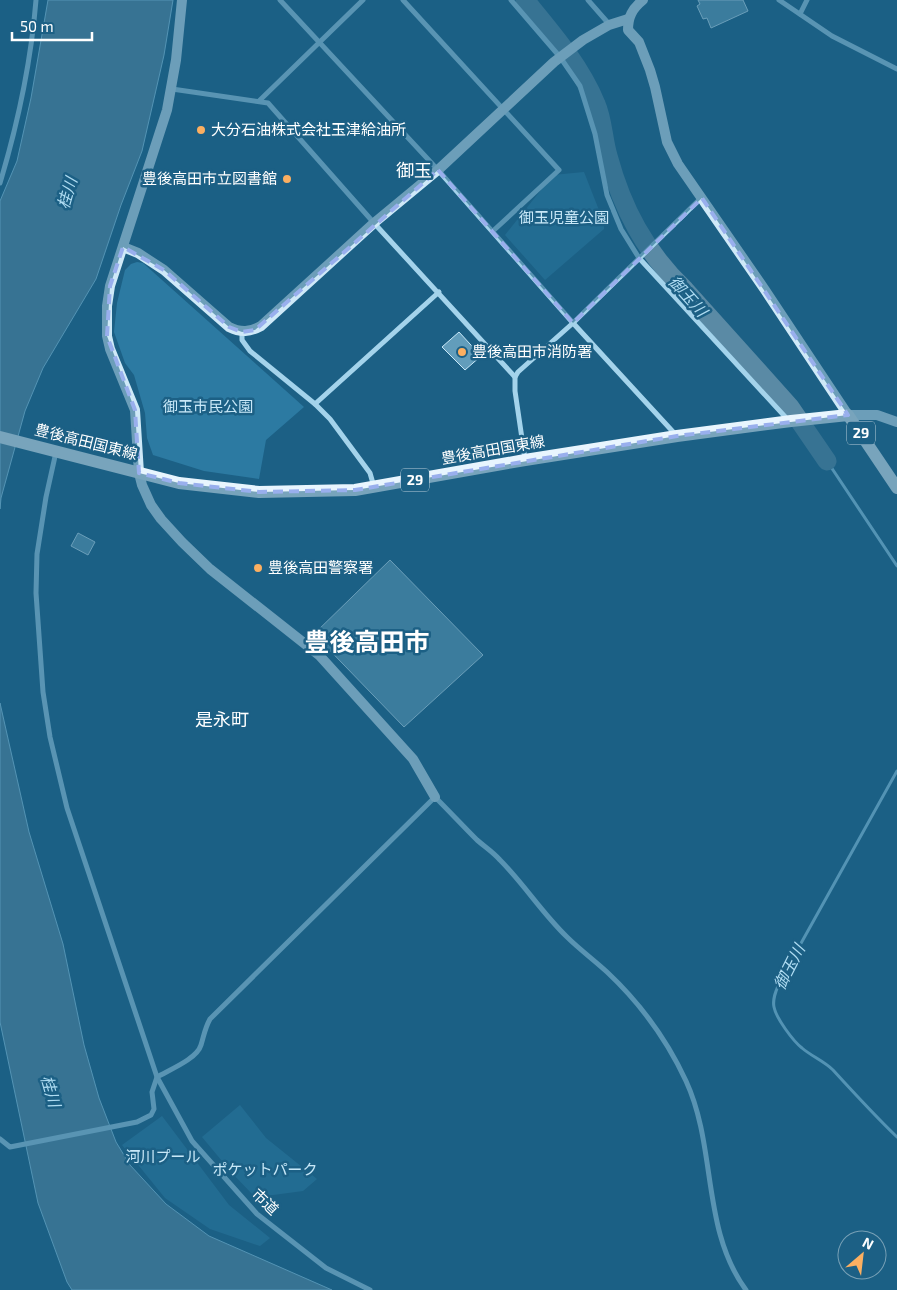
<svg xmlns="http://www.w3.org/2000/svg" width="897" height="1290" font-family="'Exo 2','Noto Sans JP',sans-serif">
	<rect width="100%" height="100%" fill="#1c6085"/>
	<g fill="#2c7aa2">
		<path d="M584,172L604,223V229L545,280L505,235L553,175Z"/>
		<path d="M137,262L143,263L304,407L266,440L259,479L204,471L153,455L147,438L145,413L134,375L125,363L114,332L117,303L125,270L131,264Z"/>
		<path d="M240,1105L266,1138L317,1179L303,1191L273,1195L254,1196L232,1173L202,1137Z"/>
		<path d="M162,1116L229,1205L270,1238L260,1246L210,1229L165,1198L122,1145Z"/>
	</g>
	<g fill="#5a8aa5" stroke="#97d1ed">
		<path d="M48,0H173L164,55L142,151L121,205L96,279L43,368L25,411L1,498L0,509V201L17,161L31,98Z"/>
		<path d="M0,703L29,832L63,944L84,1045L99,1098L116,1142L130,1165L166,1204L209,1236L332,1290H72L67,1282L38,1203L0,1022Z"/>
	</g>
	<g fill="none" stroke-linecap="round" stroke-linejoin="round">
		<g stroke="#97d1ed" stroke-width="3">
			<path d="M827,461L897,566"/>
			<path d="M897,771L780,981C777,989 772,998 774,1007C776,1018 793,1041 802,1048C811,1056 824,1061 833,1070C854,1093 875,1116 897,1137"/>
		</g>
		<path stroke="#5a8aa5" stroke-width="19" d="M525,0C552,33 580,65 596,104C603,120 603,139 608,156C622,208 645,252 685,290L790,407L827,461"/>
	</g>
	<g fill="#629dbb" stroke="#c8e8f8">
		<path d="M698,0H743L748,11L711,28L707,18L703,19L697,6L700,4Z"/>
		<path d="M459,332L481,356L465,370L442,347Z"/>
		<path d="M78,533L95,542L88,555L71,546Z"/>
		<path d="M390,560L483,655L404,727L314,634Z"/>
	</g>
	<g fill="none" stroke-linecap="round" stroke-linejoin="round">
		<g stroke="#a4d3eb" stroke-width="5">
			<path d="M280,0L438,170L573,323L675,434"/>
			<path d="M403,0L559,170L493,231"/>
			<path d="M511,0L560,57L580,86L595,134L607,195L621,229L639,258L789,421"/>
			<path d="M588,0L609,24"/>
			<path d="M779,0L832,36L897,69"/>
			<path d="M800,14L807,0"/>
			<path d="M172,89L268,103L374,223L515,377"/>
			<path d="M259,101L363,0"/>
			<path d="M0,183C18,123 31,62 36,0"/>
			<path d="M242,332V340L250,351L315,404L330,419L370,473L374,487"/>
			<path d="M315,404L439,292"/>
			<path d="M56,452L46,497L37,554L36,593L43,692L50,737L67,808L157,1077L192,1141L257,1214L326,1268L370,1290"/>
			<path d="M525,459L515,391V377L518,372L573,323L701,198"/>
			<path d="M0,1139L10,1147L137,1122L151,1115L154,1109L152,1092L157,1077C169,1070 197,1059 201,1045C204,1035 205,1028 210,1019L435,797C449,811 463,826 477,840C485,847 493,852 500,860C524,884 542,913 567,937C579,949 594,960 607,972C640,1003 667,1040 686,1081C717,1148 701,1229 746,1290"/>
		</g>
		<g stroke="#cfe9f8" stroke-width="10">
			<path d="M182,0L176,60L167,110L110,286L107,306V336L110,349L135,410L139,473L142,485L151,505L161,519L182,542L210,569L319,655L413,759L435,797"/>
			<path d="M643,0C632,9 628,17 628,30L639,42L650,70L655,87L667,142L678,164L765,290L848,415H877L897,422"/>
			<path d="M123,247L138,253L164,270L229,327C241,333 250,332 261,326L374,223L438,170L554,62L583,40L609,25L628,19"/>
		</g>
		<path stroke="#e8f5fe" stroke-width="12" d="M0,437L179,483L259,492L355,490L525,460L677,436L791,421L848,415L897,488"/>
	</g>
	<path d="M0 0H897V1290H0ZM438,170L573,323L702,198L848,415L677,436L355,490L259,492L179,483L139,473L135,410L107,336L110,286L123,247L164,270L229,327L242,332L255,330Z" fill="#1c6085" fill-opacity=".55" fill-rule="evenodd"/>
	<path fill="none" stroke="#99afed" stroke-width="4" stroke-dasharray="10 6" stroke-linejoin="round" d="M438,170L573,323L702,198L848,415L677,436L355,490L259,492L179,483L139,473L135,410L107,336L110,286L123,247L164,270L229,327L242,332L255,330Z"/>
	<g fill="#fbaf61" stroke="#1c6085" stroke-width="2">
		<circle cx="201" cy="130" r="5"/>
		<circle cx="287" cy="179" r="5"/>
		<circle cx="462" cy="352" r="5"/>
		<circle cx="258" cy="568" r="5"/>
	</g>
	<g text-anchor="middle" stroke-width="5" stroke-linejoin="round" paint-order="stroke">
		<g fill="#1c6085" stroke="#bbcfda" stroke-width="1">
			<rect x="847" y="421.5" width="28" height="23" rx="4"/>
			<rect x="401" y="468.5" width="28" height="23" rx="4"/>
		</g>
		<g font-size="14" font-weight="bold" fill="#fff">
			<text x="861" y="438">29</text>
			<text x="415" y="485">29</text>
		</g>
		<g font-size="15" fill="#fff" stroke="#1c6085" text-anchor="start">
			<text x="211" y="135">大分石油株式会社玉津給油所</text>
			<text x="277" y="184" text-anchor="end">豊後高田市立図書館</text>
			<text x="472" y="357">豊後高田市消防署</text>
			<text x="268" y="573">豊後高田警察署</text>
		</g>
		<g font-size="15" fill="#c8e8f8" stroke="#1c6085">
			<text x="564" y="223">御玉児童公園</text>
			<text x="208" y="412">御玉市民公園</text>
			<text x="163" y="1162">河川プール</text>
			<text x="265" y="1175">ポケットパーク</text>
		</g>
		<g font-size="15" fill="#fff" stroke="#1c6085">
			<text transform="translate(86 442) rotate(14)" y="5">豊後高田国東線</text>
			<text transform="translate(493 450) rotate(-10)" y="5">豊後高田国東線</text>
			<text transform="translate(265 1202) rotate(44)" y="5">市道</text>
		</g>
		<g font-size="16" font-style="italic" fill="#afdcf2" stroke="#1c6085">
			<text transform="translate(67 193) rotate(-74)" y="6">桂川</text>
			<text transform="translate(688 296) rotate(48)" y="6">御玉川</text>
			<text transform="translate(789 967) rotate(-63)" y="6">御玉川</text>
			<text transform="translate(51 1091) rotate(74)" y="6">桂川</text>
		</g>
		<g font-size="18" fill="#fff" stroke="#1c6085">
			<text x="414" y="177">御玉</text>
			<text x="222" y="726">是永町</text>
		</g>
		<g font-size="25" font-weight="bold" fill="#fff" stroke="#1c6085">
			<text x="367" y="651">豊後高田市</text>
		</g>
	</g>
	<g transform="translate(862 1255) rotate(28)"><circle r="24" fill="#1c6085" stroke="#77a0b6"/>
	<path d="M0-4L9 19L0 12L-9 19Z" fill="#fbaf61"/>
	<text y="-8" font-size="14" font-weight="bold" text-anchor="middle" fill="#ffffff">N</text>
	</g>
	<path d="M12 32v8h80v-8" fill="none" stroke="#ffffff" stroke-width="2.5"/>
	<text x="20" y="32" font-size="15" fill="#ffffff" stroke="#1c6085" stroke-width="4" paint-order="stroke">50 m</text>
</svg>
